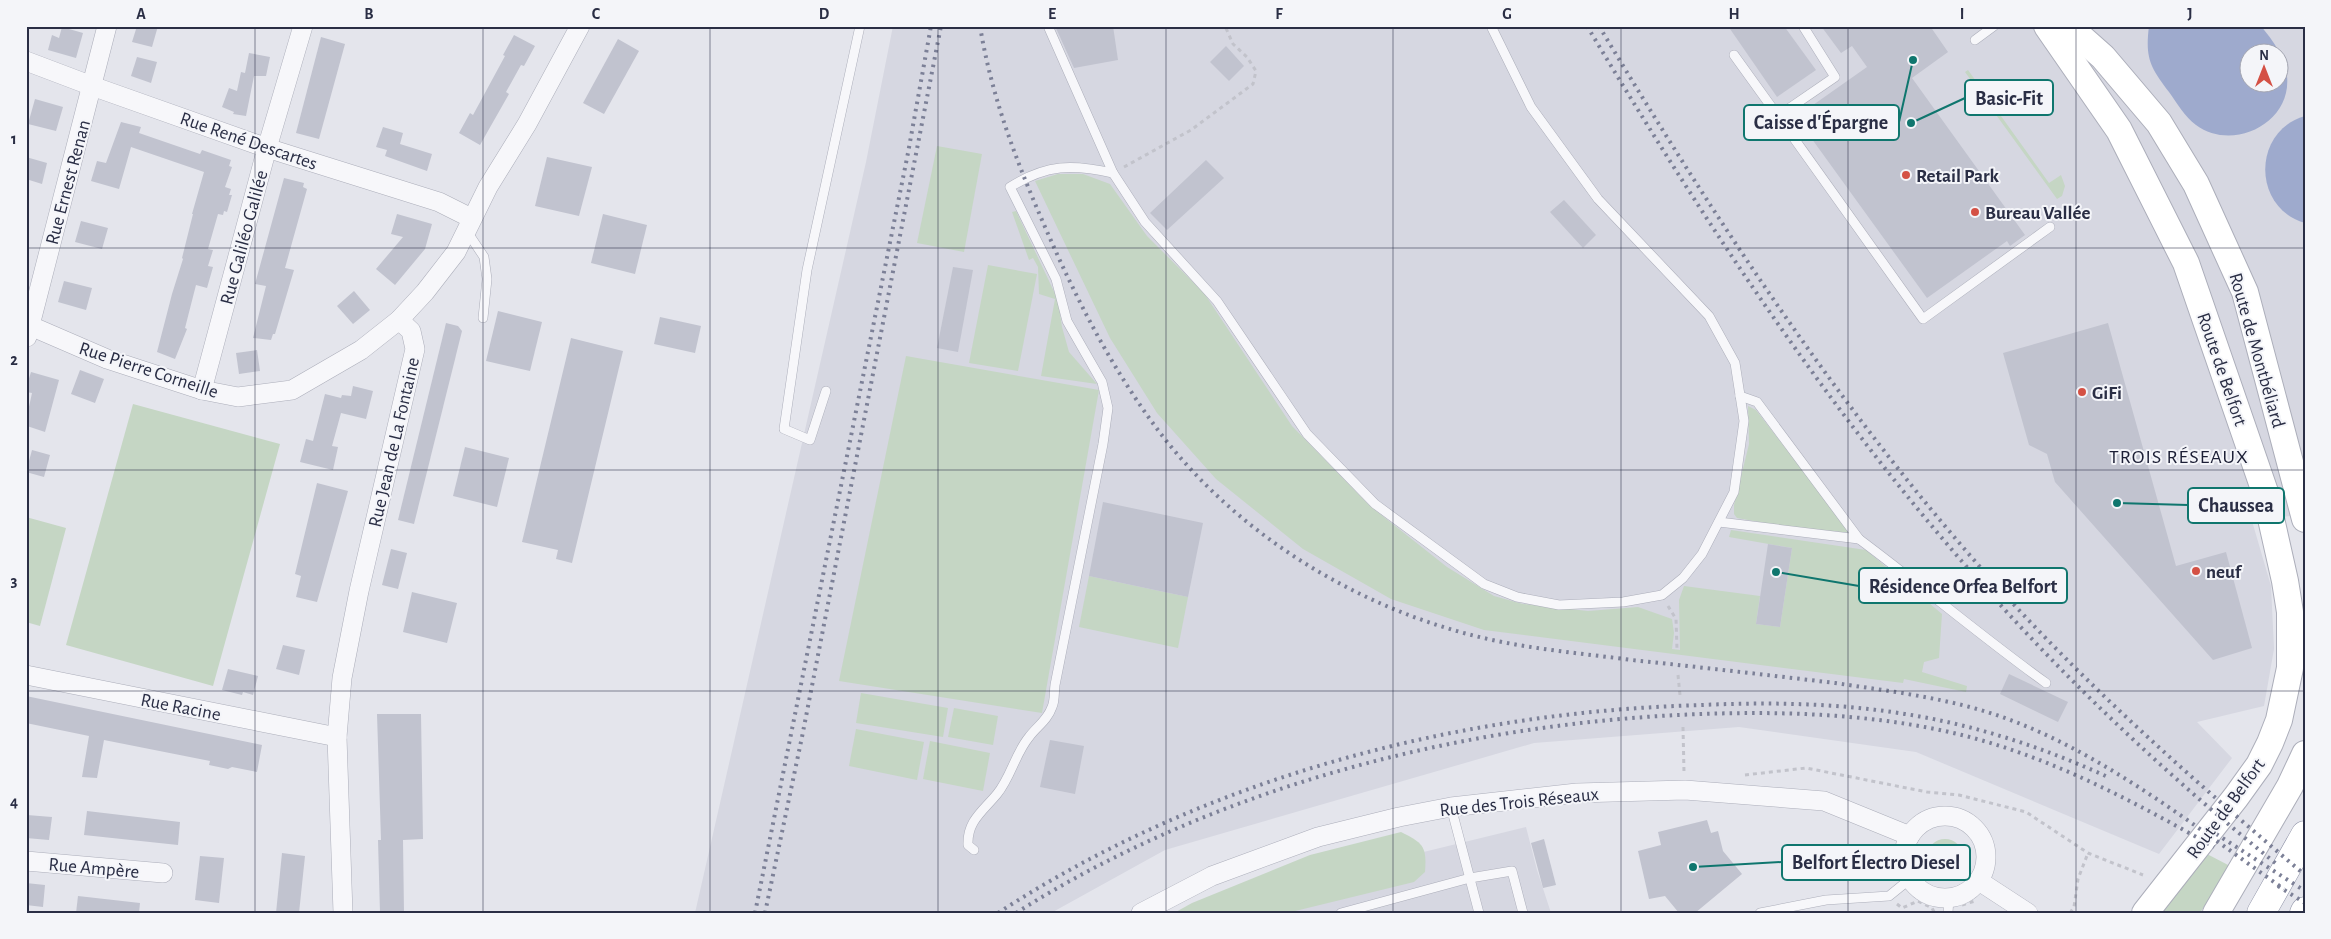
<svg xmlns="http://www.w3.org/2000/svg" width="2331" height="939" font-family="'Alegreya Sans',sans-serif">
	<rect width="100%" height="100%" fill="#e4e5ec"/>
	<g fill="#d6d7e1" fill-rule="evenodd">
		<path d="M893,26H2305V514L2252,521L2271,586L2274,649L2264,706L2197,722L2232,758L2159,854L1916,752L1739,727L1534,743L1165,850L1051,913H695L866,162ZM2248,52H2278V82H2248Z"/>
		<path d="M1526,827L1537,870L1551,913H1196L1215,903Z"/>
	</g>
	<g fill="#c5d6c4">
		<path d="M1968,70L2049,183L2061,175L2065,186L2062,196L2057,199L1965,72Z"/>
		<path d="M937,146L982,154L964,252L917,243Z"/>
		<path d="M1058,174H1083L1110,184L1147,236L1204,293L1292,426L1370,506L1447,567L1494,596L1523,604L1588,611L1638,607L1672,619L1674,633L1672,649L1680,650L1679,600L1684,586L1760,596L1756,624L1780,627L1792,548L1729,537L1731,530L1866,550L1942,614L1939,658L1924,662L1922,672L1967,686L1966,692L1904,679L1903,683L1484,630L1391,599L1303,549L1216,479L1157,413L1110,338L1035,181Z"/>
		<path d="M1016,211L1058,300L1062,327L1069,352L1097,384L1041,376L1055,299L1039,294L1038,267L1033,258L1029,260L1012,212Z"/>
		<path d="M988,265L1037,274L1018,371L969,363Z"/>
		<path d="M906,356L1099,390L1042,713L839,681Z"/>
		<path d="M133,404L280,444L213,686L66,645Z"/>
		<path d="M1748,406L1756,410L1851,533L1782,526L1737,518L1734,514V505L1749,444Z"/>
		<path d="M26,517L66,528L40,626L26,622Z"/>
		<path d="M1089,576L1188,597L1178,648L1079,627Z"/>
		<path d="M861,693L948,708L943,737L856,723Z"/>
		<path d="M954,708L998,716L993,745L948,737Z"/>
		<path d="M856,729L924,742L917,780L849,766Z"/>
		<path d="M930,741L990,753L983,791L923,779Z"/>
		<path d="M1401,832C1423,843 1427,846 1425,872L1414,882L1287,913H1174L1192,903L1310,855Z"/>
		<circle cx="1945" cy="857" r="18"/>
		<path d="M2207,854L2230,866L2200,913H2159Z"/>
	</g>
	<g fill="#9eaacd" fill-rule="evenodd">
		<path d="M2149,26H2261C2273,41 2285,56 2287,76C2292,124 2232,152 2196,125C2185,117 2177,103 2169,92C2150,67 2145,58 2149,26ZM2248,52H2278V82H2248Z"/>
		<path d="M2305,116V223C2252,208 2252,131 2305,116Z"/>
	</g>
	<g fill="#c1c3cf">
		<path d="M137,26H158L152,47L132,42Z"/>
		<path d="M1055,26H1113L1118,60L1074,68Z"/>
		<path d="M1728,26H1784L1816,70L1777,97Z"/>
		<path d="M1821,26H1930L1948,52L1912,78L2025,235L2010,246L2007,241L1927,298L1796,117L1867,67L1852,46L1841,53Z"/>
		<path d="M62,27L83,33L76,58L48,50L52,35L59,38Z"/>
		<path d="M514,35L535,46L524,66L521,65L506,92L509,94L480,145L459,133L470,113L473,115L505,56L503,55Z"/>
		<path d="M321,37L345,44L319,139L296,133Z"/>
		<path d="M618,39L639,51L604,114L583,103Z"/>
		<path d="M1226,46L1244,66L1229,81L1210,62Z"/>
		<path d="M249,53L270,57L266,76H254L246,116L233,114L234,112L222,107L229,88L237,91L241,72L245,73Z"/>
		<path d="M137,57L157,62L151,83L131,76Z"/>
		<path d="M35,99L63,107L56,131L28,124Z"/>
		<path d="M121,122L141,127L139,133L200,154L202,150L231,160L229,166L232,167L225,187L231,189L229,195H232L227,212L224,211L223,215L218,214L208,249L213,250L208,266L213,267L207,288L196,285L185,328L187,329L175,359L157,352L172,294L183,259L182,258L193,214H192L204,172L131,147L119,189L91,181L97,161L106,163Z"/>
		<path d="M383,127L403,133L400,144L432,154L427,171L385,156L387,150L376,147Z"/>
		<path d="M26,157L47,163L42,184L26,179Z"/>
		<path d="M547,157L592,167L579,216L535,206Z"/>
		<path d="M1206,160L1224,178L1167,230L1150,213Z"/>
		<path d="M284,178L304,183L303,187L307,189L285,268L294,270L275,334H273L271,340L253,338L266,286L255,284Z"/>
		<path d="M1564,200L1596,235L1583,248L1550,212Z"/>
		<path d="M397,214L432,224L425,249L395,285L376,269L403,237L391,234Z"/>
		<path d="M603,214L647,225L635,274L591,263Z"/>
		<path d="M81,221L108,228L102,249L75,242Z"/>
		<path d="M953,267L973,270L958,352L937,348Z"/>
		<path d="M64,281L92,288L86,310L58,302Z"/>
		<path d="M354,291L370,310L353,324L337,306Z"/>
		<path d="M498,311L542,322L530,371L486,361Z"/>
		<path d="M660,317L701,326L695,353L654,344Z"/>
		<path d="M446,323L458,326L462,331L414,524L398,520Z"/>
		<path d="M2108,323L2176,566L2226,552L2252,648L2213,660L2055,482L2047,454L2029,445L2003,353Z"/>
		<path d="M571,338L623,351L572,563L556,559L558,550L522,542Z"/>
		<path d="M257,350L260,371L239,374L236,353Z"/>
		<path d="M80,370L104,379L95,403L71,394Z"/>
		<path d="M31,372L59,380L45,432L27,426L29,416H27L32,393L26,392V388Z"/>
		<path d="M353,386L373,391L366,419L341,413L332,446L338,447L333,470L300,462L306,439L313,441L325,394L341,398L342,395L351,396Z"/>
		<path d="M465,447L509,458L497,507L453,496Z"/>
		<path d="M32,450L50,455L44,477L26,472Z"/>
		<path d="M317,483L348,491L317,602L296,597L301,576L295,574Z"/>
		<path d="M1103,502L1203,523L1188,597L1089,576Z"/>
		<path d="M1768,544L1792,548L1780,627L1756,624Z"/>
		<path d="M391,549L407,553L398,589L382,585Z"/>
		<path d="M412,592L457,603L447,643L403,632Z"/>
		<path d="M283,645L305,650L299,675L276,669Z"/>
		<path d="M228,669L258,676L253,695L243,692L242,695L222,690Z"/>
		<path d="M2009,674L2068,702L2058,722L2000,694Z"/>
		<path d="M26,696L262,745L257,772L232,767L228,769L209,765L210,761L104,740L97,778L82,777L89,736L26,723Z"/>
		<path d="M377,714H421L423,839L403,840L404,913H380L378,840H381Z"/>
		<path d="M1050,740L1084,746L1075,794L1040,787Z"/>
		<path d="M87,811L180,822L178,845L84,835Z"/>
		<path d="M27,815L52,817L49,840L26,838Z"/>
		<path d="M1707,820L1711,833L1718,831L1723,851L1742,874L1695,913H1679L1665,896L1649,899L1638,851L1661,845L1658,832Z"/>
		<path d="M1544,839L1556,885L1543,888L1531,843Z"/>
		<path d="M282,853L305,856L299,913H276Z"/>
		<path d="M200,856L224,858L219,903L195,900Z"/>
		<path d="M26,883L45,885L43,907L26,905Z"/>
		<path d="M78,896L140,903L139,913H76Z"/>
	</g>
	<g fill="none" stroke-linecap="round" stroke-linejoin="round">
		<defs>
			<g id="service">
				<path d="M1048,26L1113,173L1145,222L1217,301L1307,434L1375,504L1484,584L1517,597L1559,605L1623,602L1662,595L1683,578L1702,554L1734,492L1744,421L1735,363L1709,316L1598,199L1531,107L1491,26"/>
				<path d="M1975,40L1994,26"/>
				<path d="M1734,55L1778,116L1835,77L1803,26"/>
				<path d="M1778,116L1923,319L2050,227"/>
				<path d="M466,230L484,257L487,279L483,318"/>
				<path d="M826,391L810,440L784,429L807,270L860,26"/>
				<path d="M1719,522L1859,539L1757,402L1740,396"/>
				<path d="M1859,539C1922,586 1982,637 2046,683"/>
				<path d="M1451,807L1479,913"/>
				<path d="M974,850L968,845C967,821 983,811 997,794C1011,777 1015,754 1029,737C1037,726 1047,721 1052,707C1055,701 1054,692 1055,685L1103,444L1108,408L1102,382L1067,321L1056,279L1010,187C1047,164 1072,164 1113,173"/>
				<path d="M1341,913L1470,878L1512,871L1523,913"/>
				<path d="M1760,913L1826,900L1889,896L1910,879"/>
				<path d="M1948,913L1949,898"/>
			</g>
			<g id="minor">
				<path d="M26,61L92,86L267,148L439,202L471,218"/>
				<path d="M26,324L107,359L202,390L238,397L292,390L361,350L399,320"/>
				<path d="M27,337L107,26"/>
				<path d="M202,390L267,148L303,26"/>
				<path d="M26,675L337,737"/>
				<circle cx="1945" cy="857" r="41"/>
				<path d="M26,861L163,873"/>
				<path d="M1979,881L2028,913"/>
				<path d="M343,913L337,737L342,678L359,591L415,349L411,331L399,320L425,292L456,252L488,187L527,124L580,26"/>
				<path d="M1141,913L1212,876L1318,837L1399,817L1451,807L1577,793L1685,790L1824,801L1910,836"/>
			</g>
			<g id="secondary">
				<path d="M2047,26L2119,130L2186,263L2265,492L2285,581L2290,612V668L2279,720L2270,743L2259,765L2236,797L2145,913"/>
				<path d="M2068,26L2103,57L2159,123L2196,184L2245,292L2305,519"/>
				<path d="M2216,913L2290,786L2305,754"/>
			</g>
			<g id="motorway">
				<path d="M2261,913L2305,835"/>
				<path d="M2304,913L2305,911"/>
			</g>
		</defs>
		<use href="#service" stroke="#acaeba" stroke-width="10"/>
		<use href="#minor" stroke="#acaeba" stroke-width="20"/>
		<use href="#secondary" stroke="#acaeba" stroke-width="28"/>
		<use href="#motorway" stroke="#8a8ea3" stroke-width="29"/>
		<g stroke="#c2c3cb" stroke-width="3" stroke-dasharray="4 4" stroke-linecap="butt">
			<path d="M1124,167L1191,130L1253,84L1256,71L1247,57L1233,44L1225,26"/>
			<path d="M1668,606L1676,619L1677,649"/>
			<path d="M1678,675L1680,695"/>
			<path d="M1683,727L1684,772"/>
			<path d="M1745,775L1806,768L1927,792L1959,795L2026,812L2088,853L2143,875"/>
			<path d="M1888,848C1896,856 1897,864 1894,874"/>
			<path d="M1897,904L1902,908L1918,901L1932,908L1934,912"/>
			<path d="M1962,905L1975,901"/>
			<path d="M2070,913L2074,907L2078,879L2088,853"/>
		</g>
		<use href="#service" stroke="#f7f7fa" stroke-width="9"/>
		<use href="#minor" stroke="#f7f7fa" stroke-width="19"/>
		<use href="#secondary" stroke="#fff" stroke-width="26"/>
		<use href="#motorway" stroke="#fff" stroke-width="28"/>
		<g stroke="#7c8097" stroke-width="4" stroke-dasharray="2.5 5" stroke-linecap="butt">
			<path d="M980,26C992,100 1019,168 1049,236C1076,298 1108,360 1147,415C1228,531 1359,612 1497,641C1541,650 1586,654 1632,660C1699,667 1767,675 1835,683C1882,690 1931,696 1977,709C2088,740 2191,824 2284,889"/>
			<path d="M1587,26C1702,218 1825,406 1973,574C2065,680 2170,778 2279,866"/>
			<path d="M1599,26C1713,216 1835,402 1981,568C2079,680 2191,778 2305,875"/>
			<path d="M2210,830L2305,891"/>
			<path d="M2278,886L2305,903"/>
			<path d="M755,913L908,153L931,26"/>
			<path d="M765,913L802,737L941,26"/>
			<path d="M998,913C1205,778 1456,712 1701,705C1769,702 1838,703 1905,714C1976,725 2045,748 2110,778"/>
			<path d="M1016,913C1210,790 1449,727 1677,715C1763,711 1850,712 1935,729C2036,749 2126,797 2214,847"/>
		</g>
	</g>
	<path fill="none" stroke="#2a2e45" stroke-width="1" stroke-opacity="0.55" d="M255,26V913M483,26V913M710,26V913M938,26V913M1166,26V913M1393,26V913M1621,26V913M1848,26V913M2076,26V913M26,248H2305M26,470H2305M26,691H2305"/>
	<g fill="#d45145" stroke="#f4f5f9" stroke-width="2">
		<circle cx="1906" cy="175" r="5"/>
		<circle cx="1975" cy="212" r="5"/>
		<circle cx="2082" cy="392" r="5"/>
		<circle cx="2196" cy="571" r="5"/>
	</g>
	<g text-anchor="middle" stroke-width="4" stroke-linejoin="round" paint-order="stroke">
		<g font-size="19" fill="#2a2e45" stroke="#f4f5f9">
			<text transform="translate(249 140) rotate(19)" y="7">Rue René Descartes</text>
			<text transform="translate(67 182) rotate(-75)" y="7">Rue Ernest Renan</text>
			<text transform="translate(243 237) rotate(-75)" y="7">Rue Galiléo Galilée</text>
			<text transform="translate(2258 350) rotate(74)" y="7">Route de Montbéliard</text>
			<text transform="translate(149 369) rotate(18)" y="7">Rue Pierre Corneille</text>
			<text transform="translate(2223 369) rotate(71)" y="7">Route de Belfort</text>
			<text transform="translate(393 442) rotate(-77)" y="7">Rue Jean de La Fontaine</text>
			<text transform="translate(181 706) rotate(11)" y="7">Rue Racine</text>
			<text transform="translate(1519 801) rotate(-6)" y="7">Rue des Trois Réseaux</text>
			<text transform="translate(2225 808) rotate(-54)" y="7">Route de Belfort</text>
			<text transform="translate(94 867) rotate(5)" y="7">Rue Ampère</text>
		</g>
		<g font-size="19" font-weight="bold" fill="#2a2e45" stroke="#f4f5f9" text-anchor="start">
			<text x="1916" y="182">Retail Park</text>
			<text x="1985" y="219">Bureau Vallée</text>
			<text x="2092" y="399">GiFi</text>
			<text x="2206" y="578">neuf</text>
		</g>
		<g font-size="20" letter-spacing="1" fill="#1c1f36" stroke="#f4f5f9">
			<text x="2179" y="463">TROIS RÉSEAUX</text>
		</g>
	</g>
	<path fill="none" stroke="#0f766e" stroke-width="2" d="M1911 123L1965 98M1913 60L1899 122M2117 503L2188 505M1776 572L1859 586M1693 867L1782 862"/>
	<g fill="#0f766e" stroke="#f4f5f9" stroke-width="2">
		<circle cx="1911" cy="123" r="5"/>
		<circle cx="1913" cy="60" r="5"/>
		<circle cx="2117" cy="503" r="5"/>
		<circle cx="1776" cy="572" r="5"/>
		<circle cx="1693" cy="867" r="5"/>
	</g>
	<g fill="#f4f5f9" stroke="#0f766e" stroke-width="2">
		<rect x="1965" y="80" width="88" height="35" rx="5"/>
		<rect x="1744" y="105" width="155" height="35" rx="5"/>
		<rect x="2188" y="488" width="96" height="35" rx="5"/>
		<rect x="1859" y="568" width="208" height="35" rx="5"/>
		<rect x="1782" y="845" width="188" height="35" rx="5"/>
	</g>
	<g font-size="20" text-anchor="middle" font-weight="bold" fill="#2a2e45">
		<text x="2009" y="105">Basic-Fit</text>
		<text x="1821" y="129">Caisse d'Épargne</text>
		<text x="2236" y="512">Chaussea</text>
		<text x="1963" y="593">Résidence Orfea Belfort</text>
		<text x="1876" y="869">Belfort Électro Diesel</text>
	</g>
	<rect width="2331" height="939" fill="none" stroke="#f4f5f9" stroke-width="55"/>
	<g transform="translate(2264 68)"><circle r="24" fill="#f4f5f9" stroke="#a3a5b1"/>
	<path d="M0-4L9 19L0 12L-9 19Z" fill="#d45145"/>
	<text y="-8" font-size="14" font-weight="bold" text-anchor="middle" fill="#2a2e45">N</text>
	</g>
	<rect x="28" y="28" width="2276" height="884" fill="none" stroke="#2a2e45" stroke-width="2"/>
	<g font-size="16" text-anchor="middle" font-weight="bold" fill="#2a2e45">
		<text x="141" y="19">A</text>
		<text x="369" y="19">B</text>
		<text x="596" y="19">C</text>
		<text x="824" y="19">D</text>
		<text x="1052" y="19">E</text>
		<text x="1279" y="19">F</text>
		<text x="1507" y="19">G</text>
		<text x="1734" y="19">H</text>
		<text x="1962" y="19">I</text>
		<text x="2190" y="19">J</text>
		<text x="14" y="144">1</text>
		<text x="14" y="365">2</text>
		<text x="14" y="586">3</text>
		<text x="14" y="807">4</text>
	</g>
</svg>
